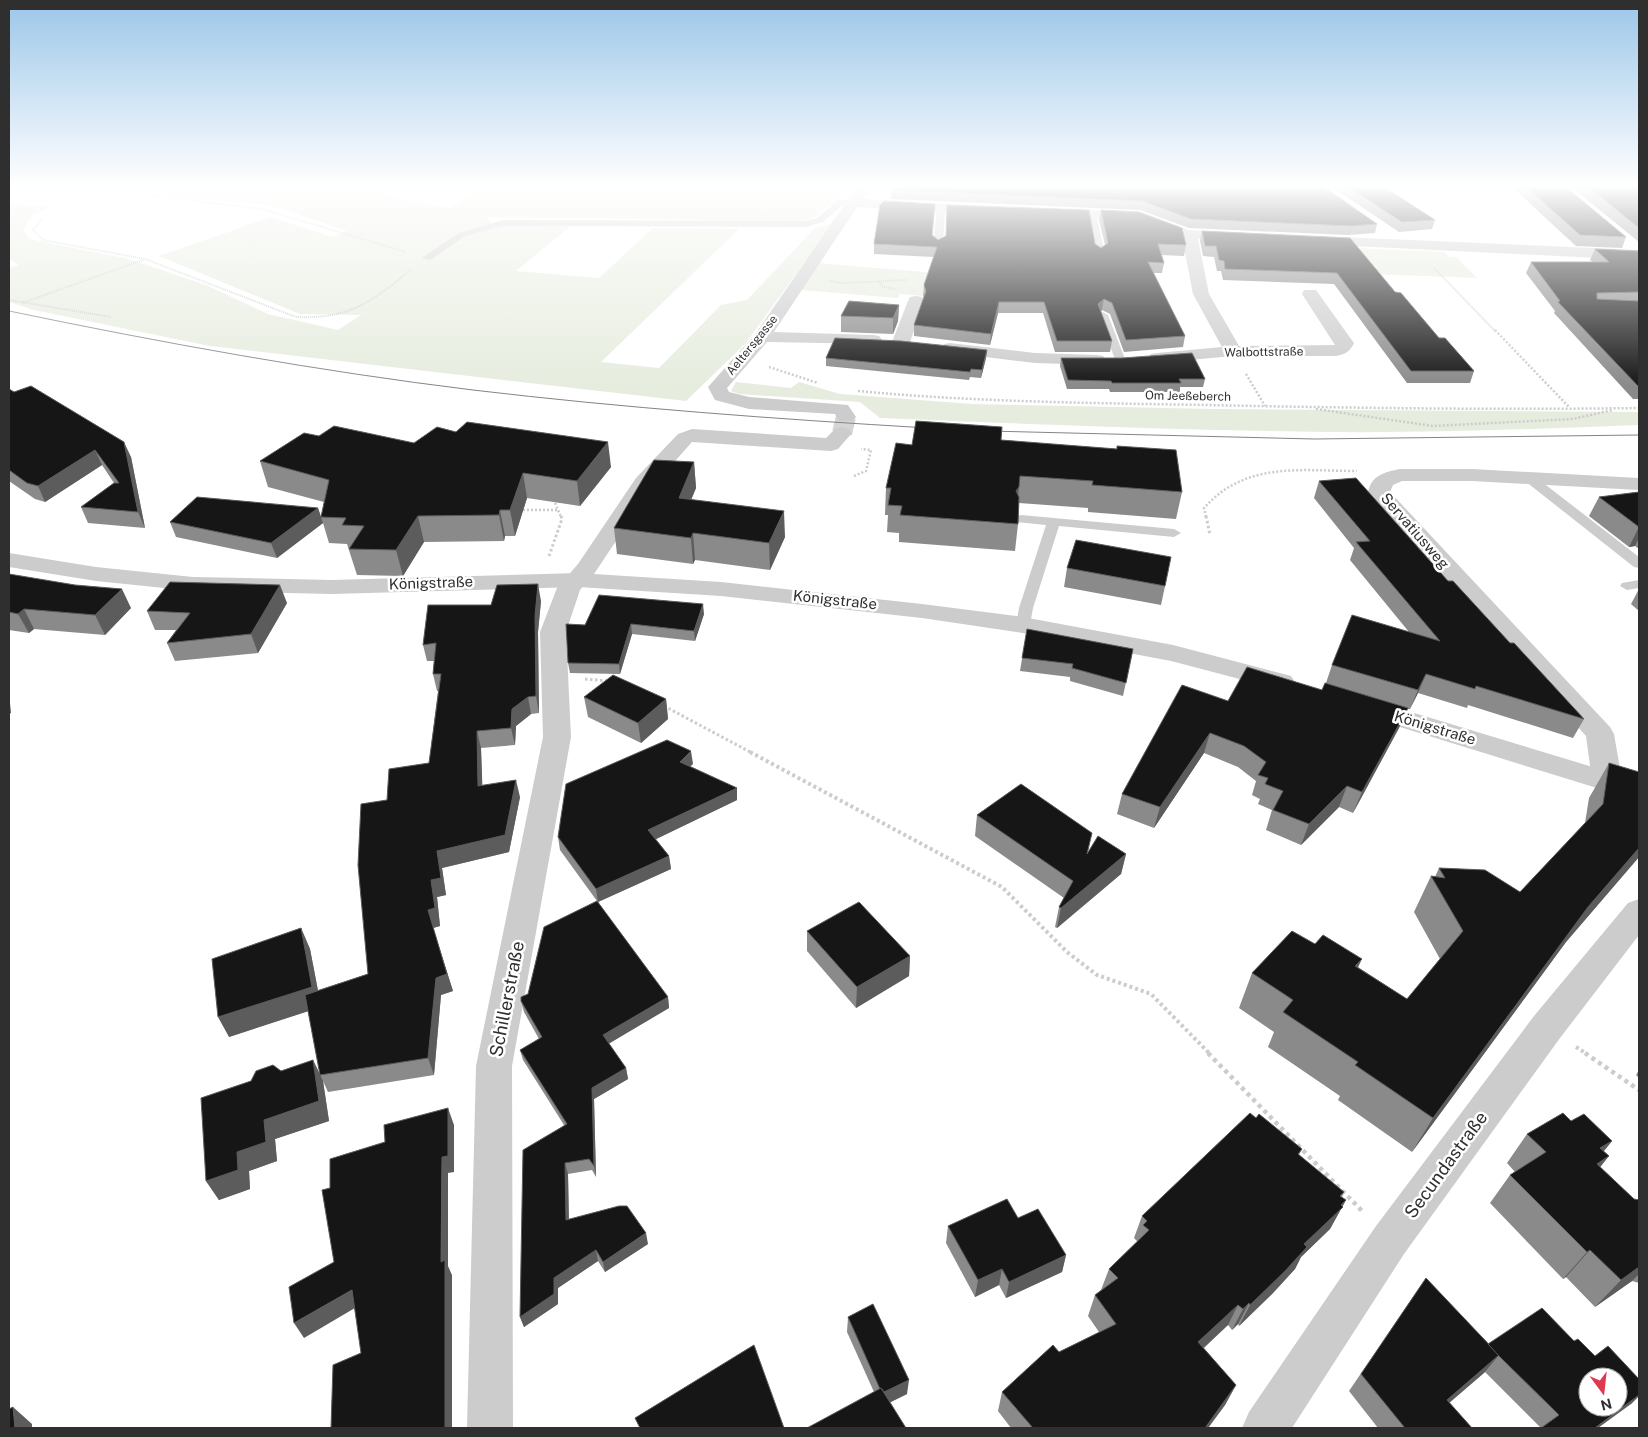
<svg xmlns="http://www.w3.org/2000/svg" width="1648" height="1437" font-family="'Public Sans',sans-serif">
	<rect width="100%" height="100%" fill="#fff"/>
	<g fill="#e6ecde">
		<path d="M198,185H339L451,208L484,185H810L851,189L815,217L802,221L486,217L494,226L572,225L516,271L599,278L653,228L739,229L601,362L659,368L721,305L747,300L815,228L833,223L745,344L686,401L210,346L34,310L9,302V268L19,265L9,259V204L52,206L32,215L23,230L29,239L129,259L206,285L268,314L338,330L361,315L300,314L159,256L271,217L332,237L347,231L273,206L169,195Z"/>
		<path d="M1353,248L1444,252L1450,257H1456L1477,278L1369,274Z"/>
		<path d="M818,263L1007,279L935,297L900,294L898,298L801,290Z"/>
		<path d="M736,382L791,388L799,382L840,394L972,404L1214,409L1639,412V425C1535,429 1431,433 1326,432C1177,430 1028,424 880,418L860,402L739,394L731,391Z"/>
	</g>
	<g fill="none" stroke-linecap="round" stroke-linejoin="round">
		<path stroke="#d5d5d5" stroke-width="20" stroke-dasharray="20 10" stroke-linecap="butt" d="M842,433L846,417"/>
		<g stroke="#ccc" stroke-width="2" stroke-dasharray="1 1" stroke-linecap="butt">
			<path d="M115,185L140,194L262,209L406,252"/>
			<path d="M42,219L33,230L43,240L145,259L296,317C351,319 371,302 412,269"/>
			<path d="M1434,268L1496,332"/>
			<path d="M829,281L844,283L907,280"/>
			<path d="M879,281L883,287L895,289"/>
			<path d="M9,300L111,317"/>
			<path d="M22,303L143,260"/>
		</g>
		<g stroke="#ccc" stroke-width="2.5" stroke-dasharray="2 2" stroke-linecap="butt">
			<path d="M1495,330L1569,407"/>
			<path d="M769,367L818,383"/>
			<path d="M1246,374L1265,406"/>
			<path d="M858,391C974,402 1090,403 1207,405C1351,408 1495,410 1639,408"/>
			<path d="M1316,409L1433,426L1573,419L1613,410"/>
			<path d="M854,476L866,471L871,450L861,449"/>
			<path d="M555,503L561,517"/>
			<path d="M519,510H559"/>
			<path d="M1206,517L1204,508C1246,461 1300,471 1357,471"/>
		</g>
		<g stroke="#ccc" stroke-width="3" stroke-dasharray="2.5 2.5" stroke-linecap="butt">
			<path d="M1206,516L1210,535"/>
			<path d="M549,556L562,519L561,516"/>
			<path d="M585,679L608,681"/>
			<path d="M664,706L752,753"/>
		</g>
		<g stroke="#ccc" stroke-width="4" stroke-dasharray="3 3" stroke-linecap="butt">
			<path d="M750,752L1002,887L1067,952L1097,975L1151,994L1210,1054"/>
			<path d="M1576,1047L1587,1054"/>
		</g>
		<g stroke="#ccc" stroke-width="4.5" stroke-dasharray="4 4" stroke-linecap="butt">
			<path d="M1208,1053L1364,1213"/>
			<path d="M1585,1053L1639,1090"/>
		</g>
		<g fill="#ccc" fill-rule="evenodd">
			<path d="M838,200H854L858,203L854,206L843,205L823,222L806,227L503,226L465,236L430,260L422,258L459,233L503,220L806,221L817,218Z"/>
			<path d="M941,206L945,209L943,246L938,249L933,246L937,209Z"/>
			<path d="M1092,211L1096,214L1105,254L1100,257L1095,254L1088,214Z"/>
			<path d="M1103,312L1108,315L1125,359L1124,361H1116L1115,359L1098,315Z"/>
			<path d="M1529,474L1533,475L1639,557V568L1634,567L1525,481L1523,478L1525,475Z"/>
			<path d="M1021,515L1174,529L1181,533L1174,537L1059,526L1033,608L1030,625L1023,629L1016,625L1019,608L1046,525L1016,522L1014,519L1016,516Z"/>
			<path d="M1639,580V588L1627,590L1620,586L1622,583Z"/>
		</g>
		<g fill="#ccc" fill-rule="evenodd">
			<path d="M858,185L871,187L863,199L985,207L992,211L985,215L857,207L774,332L873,335L879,336L882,340L879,344L767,342L727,388L729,392L749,397L848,405L856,417L853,421H839L835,414L749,409L715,400L708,387L756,333Z"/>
			<path d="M1053,209L1140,212L1189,230L1244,234L1247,237L1244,240L1239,242L1198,239L1209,294L1239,346L1335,345L1302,294L1304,290H1316L1351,339L1354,343C1350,352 1345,354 1336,356H1233L1157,363L1151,362L1148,358L1151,354L1157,353L1222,347L1193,294L1182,237L1138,220L1048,216L1046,213Z"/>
			<path d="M1317,236L1639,250V260L1312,244L1309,241Z"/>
			<path d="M916,296L922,297L924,301L910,342L907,346H895L892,342L908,301L910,297Z"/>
			<path d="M950,343L1035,353L1097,355L1103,356L1106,360L1103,364L1097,365L1035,363L944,352L941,348L944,344Z"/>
			<path d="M842,427L849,429L852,433L838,449L831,451L692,442L652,487L594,574L580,590L566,632L571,737L512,1066L513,1428H467L476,1066L543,737L540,632L557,588L578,564L636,478L678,434L692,429L826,438L835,429Z"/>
			<path d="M1400,469H1472L1639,478V490L1472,481H1402L1393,485L1390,492L1610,727L1614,734L1622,780L1617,787L1607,790L1597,787L1592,780L1586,736L1368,493C1371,475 1385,472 1400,469Z"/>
			<path d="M1639,899V935L1560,1038L1404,1254L1292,1428H1242L1249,1412L1376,1226L1534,1016L1628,903Z"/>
		</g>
		<g fill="#ccc" fill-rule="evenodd">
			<path d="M9,553L96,567L193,577L332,580L578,573L721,582L922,604L1023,617L1173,645L1291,676L1295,682L1291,688L1282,690L1171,661L1023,633L922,618L721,596L578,587L332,594L193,591L96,581L9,567Z"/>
			<path d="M1368,699L1639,781V801L1358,714L1354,708L1358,702Z"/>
		</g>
		<g stroke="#848484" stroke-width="1">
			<path d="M9,311C163,343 317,371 473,390C624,408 776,419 928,428"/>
			<path d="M988,431L1314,439L1639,435"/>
		</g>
	</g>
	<g fill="#8a8a8a">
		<path d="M1321,185L1377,224L1375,233L1348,235L1189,228L1140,210L891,199V190Z"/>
		<path d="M1329,185H1381L1435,220L1432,229L1399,232Z"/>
		<path d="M1510,185H1639V242L1575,190L1568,189L1626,237L1622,248L1576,246Z"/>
		<path d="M935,204L932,236L938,240L1095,244L1101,248L1105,245L1099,220L1101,210L1186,245L1184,256L1161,255L1164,263L1162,273H1153L1185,336L1183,347L1124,352L1110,314L1102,310L1101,312L1112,341L1110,352H1055L1043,313H998L990,345L914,336V325L924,298L923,296L924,285L934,257L874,254V244Z"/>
		<path d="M1202,231L1350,238L1395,292L1439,338L1474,371L1470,383H1407L1334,284L1223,280L1221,271H1217L1214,257L1203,256L1200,241Z"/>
		<path d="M1595,249L1639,251V399H1633L1554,313L1555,311L1526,273L1531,262H1593L1590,260Z"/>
		<path d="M899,305L898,321L893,334L841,332V316Z"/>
		<path d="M987,350L986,358L981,378L970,377L969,380L826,366V358Z"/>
		<path d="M1061,358L1205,379L1203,387H1180V392H1110L1109,389H1067L1060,366Z"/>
		<path d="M9,389L131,457L145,528L88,523L81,507L114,483L102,465L45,502L35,499L9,481Z"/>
		<path d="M319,436L414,443L611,467L580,506L527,498L515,536H505L504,541L424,542L403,576L357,575L347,544L329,543L323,523L277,558L176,537L170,522L318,508L321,517L324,502L268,487L260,461Z"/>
		<path d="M1001,440L1117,449V446L1182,492L1176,519L1088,512V508L1019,503L1018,524L1015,551L899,542V533L887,532L888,515H885L886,488L912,445Z"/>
		<path d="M694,462L696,488L691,500L785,537L770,570L695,560L693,564L617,554L614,528Z"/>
		<path d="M1319,481L1448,581L1510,643L1584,719L1573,738L1468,705L1467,708L1418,693L1410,709H1407L1399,728L1353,813L1339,807L1301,845L1266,830L1272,810L1258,804L1260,799L1252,795L1256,781L1238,767L1204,753L1154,828L1117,814L1122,794L1228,701L1322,690L1326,683L1332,665L1409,632L1350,560L1354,548L1314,498Z"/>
		<path d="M1639,492V549L1635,546L1629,547L1589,516L1599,497Z"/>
		<path d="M1067,568L1165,586L1161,605L1064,587Z"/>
		<path d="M9,574L131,608L105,635L34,629L29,633L9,630Z"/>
		<path d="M1639,589V611L1631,604Z"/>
		<path d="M541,601L538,632L539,713L531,714L516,726L515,745L481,748L482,785L520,797L509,852L442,868L446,895L437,897L440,926L433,928L453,991L441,995L434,1075L328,1092L323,1081L329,1121L275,1139L277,1161L249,1171L250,1189L219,1200L206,1181L281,1071L313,1060L320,1074L308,1011L229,1037L301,928L310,949L318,990L368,974L387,800L429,763L438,691H437L433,674L434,661H427L423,645L491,605Z"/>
		<path d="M287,603L258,653L175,661L167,643L176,630H155L147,611Z"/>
		<path d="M704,614L695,641L632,634L620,674L570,673L568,663L585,625Z"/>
		<path d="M1027,629L1133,649L1123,696L1070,681V677L1020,671Z"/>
		<path d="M584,697L666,699L668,719L641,743L588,717Z"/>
		<path d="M1609,763L1639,772V857L1566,942L1412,1152L1338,1100L1340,1096L1268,1047L1274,1032L1239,1008L1252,973L1315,944L1358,967L1407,999L1440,959L1414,912L1431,876L1435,877L1439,868L1520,892L1585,823L1589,798Z"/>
		<path d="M693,764L690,766L737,788V800L656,839L669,856L671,869L598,902L668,997L669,1008L609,1043L626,1068L628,1079L594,1099L596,1177L592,1170L568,1174L569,1219L648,1244L605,1272L598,1261L558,1288V1304L524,1327L520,1317L564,1125L523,1060L520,1050L539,1039L524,1012L521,1001L528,994L597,901L560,850L558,837Z"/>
		<path d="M977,815L1088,853L1126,854L1121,874L1057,928L1055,927L1059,907L1064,898L975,836Z"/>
		<path d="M807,931L910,956L909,976L856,1008L807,951Z"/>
		<path d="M1639,1070V1078L1636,1075Z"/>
		<path d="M1256,1118L1302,1149L1299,1155L1344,1192L1342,1197L1346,1200L1330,1229L1301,1257L1295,1269L1273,1293L1239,1326L1238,1324L1232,1330L1228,1325L1204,1348L1236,1385L1225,1405L1208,1428H1011L998,1411L1002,1392L1059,1352L1099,1332L1088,1316L1095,1295L1101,1290L1109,1269L1137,1242V1241L1134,1238L1142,1216Z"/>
		<path d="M1571,1121L1612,1141L1604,1151L1600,1167L1634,1199L1639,1200V1283L1632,1281L1595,1307L1566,1277L1563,1279L1490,1203L1510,1175L1515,1172L1507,1163L1527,1134Z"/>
		<path d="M1018,1218L1066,1255L1062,1272L1006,1298L999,1285L975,1297L946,1243L948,1226Z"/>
		<path d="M1426,1278L1488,1344L1574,1341L1595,1356L1639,1379V1396L1631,1404L1541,1428L1485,1372L1449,1402L1472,1428H1378L1349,1391Z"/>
		<path d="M848,1317L907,1394L890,1402L874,1392L847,1332Z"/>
	</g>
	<g fill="#5c5c5c">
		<path d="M1104,299L1102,310L1096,316L1098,304Z"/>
		<path d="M999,302L998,313L990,345L991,334Z"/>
		<path d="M899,305L898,321L893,334V318Z"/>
		<path d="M987,350L986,358L981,378L982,370Z"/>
		<path d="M124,442L131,457L145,528L138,512Z"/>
		<path d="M608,442L611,467L580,506L577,481Z"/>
		<path d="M95,450L102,465L45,502L38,486Z"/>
		<path d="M694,462L696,488L681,524L679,498Z"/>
		<path d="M523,473L527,498L515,536L510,510Z"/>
		<path d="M1019,487L1016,514V491Z"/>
		<path d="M318,508L323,523L277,558L271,543Z"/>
		<path d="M500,510L505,536L504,541L499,515Z"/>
		<path d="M784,511L785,537L770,570L769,543Z"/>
		<path d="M418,516L424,542L403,576L396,550Z"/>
		<path d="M1639,527V538L1635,546L1629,547Z"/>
		<path d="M693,533L695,560L693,564L691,538Z"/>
		<path d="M538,584L541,601L538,632L539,713L536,696L535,616Z"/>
		<path d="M280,585L287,603L258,653L251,634Z"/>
		<path d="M122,589L131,608L105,635L95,615Z"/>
		<path d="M703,604L704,614L695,641L694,631Z"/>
		<path d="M24,609L34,629L29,633L18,614Z"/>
		<path d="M631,624L632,634L620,674L619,664Z"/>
		<path d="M1426,674L1418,693L1410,709L1418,690Z"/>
		<path d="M9,694L11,713L9,714Z"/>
		<path d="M528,697L531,714L516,726L515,745L511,728L512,709Z"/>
		<path d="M666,699L668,719L641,743L638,723Z"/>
		<path d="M1408,708L1399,728L1353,813L1362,792Z"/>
		<path d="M477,731L481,748L483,803L478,786Z"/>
		<path d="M1210,733L1204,753L1154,828L1160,807Z"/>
		<path d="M691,751L693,764L682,774L680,762Z"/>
		<path d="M516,780L520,797L509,852L442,868L446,895L437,897L440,926L433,928L453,991L441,995L434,1075L428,1058V910L431,880L437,851Z"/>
		<path d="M1347,786L1339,807L1301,845L1309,824Z"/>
		<path d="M737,788V800L650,842L648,830Z"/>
		<path d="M1639,848V857L1566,942L1412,1152L1433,1118L1588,907Z"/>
		<path d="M1126,854L1121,874L1057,928L1061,908Z"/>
		<path d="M669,856L671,869L598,902L596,889Z"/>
		<path d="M301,928L310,949L321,1007L229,1037L218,1017Z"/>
		<path d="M910,956L909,976L856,1008L857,987Z"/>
		<path d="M1362,959L1345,994L1355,966Z"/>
		<path d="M668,997L669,1008L605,1046L603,1035Z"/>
		<path d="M313,1060L323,1081L329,1121L275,1139L277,1161L249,1171L250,1189L219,1200L206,1181L264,1120Z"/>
		<path d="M626,1068L628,1079L594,1099L596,1177L594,1166L592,1088Z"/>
		<path d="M448,1108L454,1125V1172L448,1173V1266L452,1275V1428H445L441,1262L442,1157Z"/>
		<path d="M1612,1141L1589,1169L1600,1148Z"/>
		<path d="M1609,1156L1586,1185L1597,1164Z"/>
		<path d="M565,1163L568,1174L569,1230L566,1220Z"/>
		<path d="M1346,1200L1330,1229L1301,1257L1295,1269L1273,1293L1239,1326L1250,1305L1304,1244Z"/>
		<path d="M646,1233L648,1244L605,1272L603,1262Z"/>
		<path d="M596,1250L598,1261L558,1288V1304L524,1327L520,1317L554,1278Z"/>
		<path d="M1590,1250L1566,1277L1563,1279L1587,1252Z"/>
		<path d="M1066,1255L1062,1272L1006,1298L1009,1282Z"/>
		<path d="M1639,1267V1274L1632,1281L1595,1307L1621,1280Z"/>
		<path d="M1002,1269L999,1285L975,1297L978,1280Z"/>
		<path d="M352,1290L360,1305L304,1338L294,1323Z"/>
		<path d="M1249,1303L1238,1324L1232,1330L1243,1309Z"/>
		<path d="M1238,1305L1228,1325L1188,1362L1198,1342Z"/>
		<path d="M1499,1355L1484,1373L1433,1417L1447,1400Z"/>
		<path d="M909,1380L907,1394L881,1407L882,1393Z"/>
		<path d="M1236,1385L1225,1405L1208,1428H1205Z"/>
		<path d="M1639,1395V1396L1631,1404L1598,1428H1595Z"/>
		<path d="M13,1407L32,1424V1428H15Z"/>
	</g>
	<g fill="#161616" stroke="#5c5c5c" fill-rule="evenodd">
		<path d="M894,185H1321L1377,224L1351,226L1191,219L1142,201L891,190Z"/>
		<path d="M1345,185H1381L1435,220L1402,222Z"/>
		<path d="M1524,185H1565L1567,188L1626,237L1580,235Z"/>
		<path d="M1586,185H1639V228Z"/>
		<path d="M884,201L935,204L932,235L938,240L946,236L947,205L1089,210L1095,244L1101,248L1108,243L1101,210L1139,212L1182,228L1186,245L1158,244L1164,263L1148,262L1185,336L1126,340L1112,303L1104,299L1098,304L1112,341H1057L1044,302H999L991,334L914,325L926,291L924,285L937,247L874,244L880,205Z"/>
		<path d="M1202,231L1350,238L1395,292L1401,293L1439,338H1445L1474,371H1411L1337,273L1225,269L1224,261L1219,260L1216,246H1205Z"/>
		<path d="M1595,249L1639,251V292L1597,293V299L1639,301V387L1558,302L1560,301L1531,262H1609Z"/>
		<path d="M849,301L899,305L893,318L841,316Z"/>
		<path d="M835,338L901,341L987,350L982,370L971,369L970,372L826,358Z"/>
		<path d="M1192,353L1205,379H1179L1181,383H1112L1111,381L1068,380L1061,358H1122Z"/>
		<path d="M31,386L124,442L138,512L81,507L114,483H119L95,450L38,486L27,483L9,470V389L14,392Z"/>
		<path d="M916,421L1002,427L1001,440L1117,449V446L1176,450L1182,492L1092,485L1093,481L1020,476L1019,487L1016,491L1019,497L1018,524L900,515L902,506L888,505L891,488H886L896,443L912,445Z"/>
		<path d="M467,422L608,442L577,481L523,473L510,510H500L499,515L418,516L396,550L349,549L364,526L342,525L346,518L321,517L329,480L260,461L304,433L319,436L334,426L414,443L437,427L456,432Z"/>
		<path d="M654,460L694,462L679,498L784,511L769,543L693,533L691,538L614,528Z"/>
		<path d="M1356,478L1448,581H1453L1510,643H1514L1584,719L1476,686L1475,689L1426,674L1418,690L1332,665L1352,615L1440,641L1356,542L1370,541L1319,481Z"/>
		<path d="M1639,492V527L1599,497Z"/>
		<path d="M197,497L318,508L271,543L170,522Z"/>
		<path d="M1076,540L1171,557L1165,586L1067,568Z"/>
		<path d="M9,574L75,585L122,589L95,615L24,609L18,614L9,612Z"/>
		<path d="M170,582L280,585L251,634L167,643L190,613L147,611Z"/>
		<path d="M538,584L535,616L536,696L528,697L512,709L511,728L477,731L478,786L516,780L505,835L437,851L441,878L431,880L435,908L428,910L447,974L436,978L428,1058L320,1075L305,995L368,974L358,865L361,804L387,800L389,769L429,763L441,674H433L436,643L423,645L428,605H491L497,585Z"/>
		<path d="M599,595L703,604L694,631L631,624L619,664L568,663L566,624L585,625Z"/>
		<path d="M1027,629L1133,649L1126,683L1072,668L1073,664L1022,658Z"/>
		<path d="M1247,667L1322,690L1325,683L1408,708L1362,792L1347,786L1309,824L1273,810L1283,791L1265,784L1268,778L1258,775L1266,762L1244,746L1210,733L1160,807L1122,794L1182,685L1228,701Z"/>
		<path d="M613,675L666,699L638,723L584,697Z"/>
		<path d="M667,740L691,751L680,762L737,788L648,830L669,856L596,889L558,837L566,784Z"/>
		<path d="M1609,763L1639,772V848L1588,907L1433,1118L1355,1065L1358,1062L1283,1012L1293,1000L1252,973L1292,931L1315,944L1323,935L1362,959L1355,966L1407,999L1463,931L1431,876L1445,878L1439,868L1485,870L1520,892L1603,804Z"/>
		<path d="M1021,784L1092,833L1087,854L1098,836L1126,854L1061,908L1059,907L1073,881L977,815Z"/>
		<path d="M597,901L668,997L603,1035L626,1068L592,1088L594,1166L589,1159L565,1163L566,1220L619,1206H627L646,1233L603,1262L596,1250L554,1278V1294L520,1317L523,1150L567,1124L520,1050L542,1037L521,1001V997L528,994L544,927Z"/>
		<path d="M859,902L910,956L857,987L807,931Z"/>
		<path d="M301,928L312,987L218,1017L212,959Z"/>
		<path d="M313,1060L319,1101L264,1120L266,1142L237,1152L238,1170L206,1181L201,1098L251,1081L256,1071L273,1065L281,1071Z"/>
		<path d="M448,1108V1156L442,1157L441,1262L445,1260V1428H331L333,1365L361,1353L352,1290L294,1323L289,1287L334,1262L322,1190L330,1188V1159L385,1142L384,1125Z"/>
		<path d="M1250,1113L1256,1118L1259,1114L1302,1149L1298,1154L1344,1192L1340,1196L1346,1200L1341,1205L1343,1207L1304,1244L1307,1247L1285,1271L1250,1305L1249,1303L1243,1309L1238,1305L1198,1342L1236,1385L1205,1428H1033L1002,1392L1053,1345L1059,1352L1116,1324L1095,1295L1118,1278L1109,1269L1149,1230L1143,1225L1147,1221L1142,1216Z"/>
		<path d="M1563,1113L1571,1121L1584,1114L1612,1141L1600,1148L1609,1156L1597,1164L1634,1199L1639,1200V1267L1621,1280L1590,1250L1587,1252L1510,1175L1546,1152L1527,1134Z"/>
		<path d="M1007,1199L1018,1218L1038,1209L1066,1255L1009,1282L1002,1269L978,1280L948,1226Z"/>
		<path d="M1426,1278L1499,1355L1447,1400L1472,1428H1405L1361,1374Z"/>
		<path d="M873,1304L909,1380L884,1392L881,1388L880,1389L848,1317Z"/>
		<path d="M1542,1308L1574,1341L1578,1339L1595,1356L1608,1346L1639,1379V1395L1595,1428H1541L1559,1415L1499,1356L1488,1344ZM1588,1377H1618V1407H1588Z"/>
		<path d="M754,1345L784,1428H640L635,1418Z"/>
		<path d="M881,1388L906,1428H807Z"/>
		<path d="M13,1407L15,1428H9V1409Z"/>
	</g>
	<linearGradient id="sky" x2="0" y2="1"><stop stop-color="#9cc6e9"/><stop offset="0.48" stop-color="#fff"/><stop offset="1" stop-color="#fff" stop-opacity="0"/></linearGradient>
	<rect width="1648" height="387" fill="url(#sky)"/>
	<g text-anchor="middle" stroke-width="5" stroke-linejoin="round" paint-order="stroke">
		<g font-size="12" fill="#2f2f2f" stroke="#fff">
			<text transform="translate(752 345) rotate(-51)" y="4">Aeltersgasse</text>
			<text transform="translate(1264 352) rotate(-1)" y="4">Walbottstraße</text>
			<text transform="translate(1188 396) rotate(1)" y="4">Om Jeeßeberch</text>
		</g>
		<g font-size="15" fill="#2f2f2f" stroke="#fff">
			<text transform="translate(1415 531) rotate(49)" y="5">Servatiusweg</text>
			<text transform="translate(431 583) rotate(-2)" y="5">Königstraße</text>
			<text transform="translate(835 600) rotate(6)" y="5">Königstraße</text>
			<text transform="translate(1435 728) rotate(17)" y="5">Königstraße</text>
		</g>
		<g font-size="18" fill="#2f2f2f" stroke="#fff">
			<text transform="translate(507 999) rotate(-79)" y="6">Schillerstraße</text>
			<text transform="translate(1446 1165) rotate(-54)" y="6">Secundastraße</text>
		</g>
	</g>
	<rect width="1648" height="1437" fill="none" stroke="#2f2f2f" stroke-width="20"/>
	<g transform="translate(1603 1392) rotate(165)"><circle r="24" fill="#ffffff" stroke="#acacac"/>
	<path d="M0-4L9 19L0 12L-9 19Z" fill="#df394f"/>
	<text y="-8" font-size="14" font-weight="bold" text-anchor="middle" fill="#2f2f2f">N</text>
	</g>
</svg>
